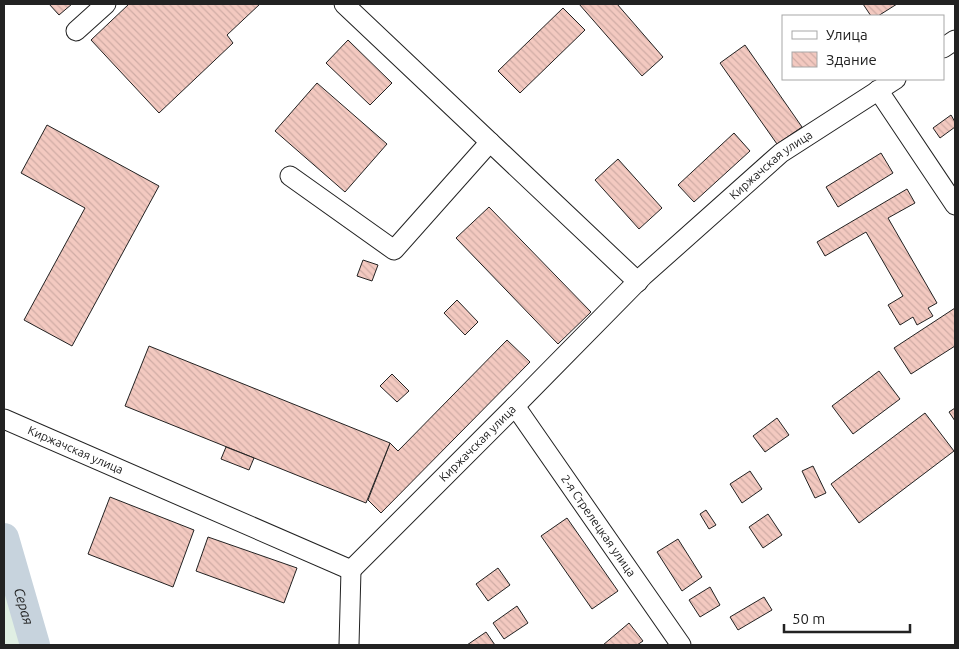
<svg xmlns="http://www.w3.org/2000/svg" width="959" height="649" font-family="Ubuntu,sans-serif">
	<defs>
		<pattern id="building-back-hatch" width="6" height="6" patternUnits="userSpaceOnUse" patternTransform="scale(1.25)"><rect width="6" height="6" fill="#f3c9c0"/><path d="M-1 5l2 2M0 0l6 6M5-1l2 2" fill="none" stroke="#d0aca5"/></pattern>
	</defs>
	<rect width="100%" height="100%" fill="#fff"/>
	<path fill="#e0efe3" stroke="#6f6f6f" d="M4,565L27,638L30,645H4Z"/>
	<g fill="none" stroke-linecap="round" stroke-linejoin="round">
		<path stroke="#c7d3dd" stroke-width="30" id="s1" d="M4,538L35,645"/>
	</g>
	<g fill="url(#building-back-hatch)" stroke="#222">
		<path d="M49,4H72L59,15Z"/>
		<path d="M129,4H260L227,35L233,43L159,113L91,40Z"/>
		<path d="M579,4H617L663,57L642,76Z"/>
		<path d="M863,4H897L878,16H871Z"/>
		<path d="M563,8L585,30L520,93L498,71Z"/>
		<path d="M348,40L392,83L370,105L326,63Z"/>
		<path d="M745,45L802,127L777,144L720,63Z"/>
		<path d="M317,83L387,144L345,192L275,131Z"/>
		<path d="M951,115L955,122V127L940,138L933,128Z"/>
		<path d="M47,125L159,186L72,346L24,320L85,208L21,173Z"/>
		<path d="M734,133L750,151L694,202L678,185Z"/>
		<path d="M881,153L893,173L838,207L826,187Z"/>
		<path d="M618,159L662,208L639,229L595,180Z"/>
		<path d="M907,189L915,203L888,218L937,303L928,308L933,316L917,325L913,317L900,325L888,305L903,296L866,232L825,256L817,242Z"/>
		<path d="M489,207L591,312L558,344L456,238Z"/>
		<path d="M363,260L378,265L372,281L357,276Z"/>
		<path d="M457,300L478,322L465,335L444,313Z"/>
		<path d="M955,308V346L911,374L894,348Z"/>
		<path d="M507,340L530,362L381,513L368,500L390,443L398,451Z"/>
		<path d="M149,346L390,443L366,503L125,406Z"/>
		<path d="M879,371L900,399L853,434L832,406Z"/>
		<path d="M392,374L409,391L397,402L380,386Z"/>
		<path d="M955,408V421L949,412Z"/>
		<path d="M925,413L954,451L859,523L831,484Z"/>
		<path d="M777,418L789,435L765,452L753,436Z"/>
		<path d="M226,447L254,458L249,470L221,459Z"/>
		<path d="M813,466L826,493L815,498L802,471Z"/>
		<path d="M750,471L762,489L742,503L730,484Z"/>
		<path d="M110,497L194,530L173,587L88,554Z"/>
		<path d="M706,510L716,525L709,529L700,514Z"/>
		<path d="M768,514L782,535L763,548L749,527Z"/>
		<path d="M567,518L618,591L592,609L541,536Z"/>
		<path d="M208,537L297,568L284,603L196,571Z"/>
		<path d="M678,539L702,577L682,591L657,552Z"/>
		<path d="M498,568L510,585L488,601L476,584Z"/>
		<path d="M710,587L720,605L700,617L689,600Z"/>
		<path d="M764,597L772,610L738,630L730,617Z"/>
		<path d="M517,606L528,623L504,639L493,623Z"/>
		<path d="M629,623L643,641L637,645H603Z"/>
		<path d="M486,632L495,645H467Z"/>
	</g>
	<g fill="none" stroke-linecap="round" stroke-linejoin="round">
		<defs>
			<g id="minor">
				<path d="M344,4L638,282"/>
				<path d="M76,31L106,4"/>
				<path d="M943,48L955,40"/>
				<path d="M878,90L955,205"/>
				<path d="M290,176L394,250L490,142"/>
				<path id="s2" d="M515,406L681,645"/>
				<path id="s3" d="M4,419L351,570"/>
				<path id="s4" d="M351,570L515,406L643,276L781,153L896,79"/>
				<path d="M349,645L351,570"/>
			</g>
		</defs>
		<use href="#minor" stroke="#222" stroke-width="21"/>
		<use href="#minor" stroke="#fff" stroke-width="19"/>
	</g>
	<g text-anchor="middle" stroke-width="4" stroke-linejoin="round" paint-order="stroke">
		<g font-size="12" fill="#222" stroke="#fff">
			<text dy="4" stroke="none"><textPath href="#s4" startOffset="584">Киржачская улица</textPath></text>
			<text dy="4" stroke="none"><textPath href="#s4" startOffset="179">Киржачская улица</textPath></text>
			<text dy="4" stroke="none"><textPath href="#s3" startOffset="78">Киржачская улица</textPath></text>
			<text dy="4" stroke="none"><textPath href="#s2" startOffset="146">2-я Стрелецкая улица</textPath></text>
		</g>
		<g font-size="14" font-style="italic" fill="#222" stroke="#fff">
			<text dy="5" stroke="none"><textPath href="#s1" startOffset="71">Серая</textPath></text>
		</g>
	</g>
	<rect width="959" height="649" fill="none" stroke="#222222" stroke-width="10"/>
	<rect x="782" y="15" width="162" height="65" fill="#ffffff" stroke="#a7a7a7"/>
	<rect x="792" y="31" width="25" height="8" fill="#ffffff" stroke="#a7a7a7"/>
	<text x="826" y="40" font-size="15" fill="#222222">Улица</text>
	<rect x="792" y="52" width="25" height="15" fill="url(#building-back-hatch)" stroke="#a7a7a7"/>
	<text x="826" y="65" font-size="15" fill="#222222">Здание</text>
	<path d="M784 624v8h126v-8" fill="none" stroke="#222222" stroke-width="2.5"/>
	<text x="792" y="624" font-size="15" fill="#222222" stroke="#ffffff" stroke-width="4" paint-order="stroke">50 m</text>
</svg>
